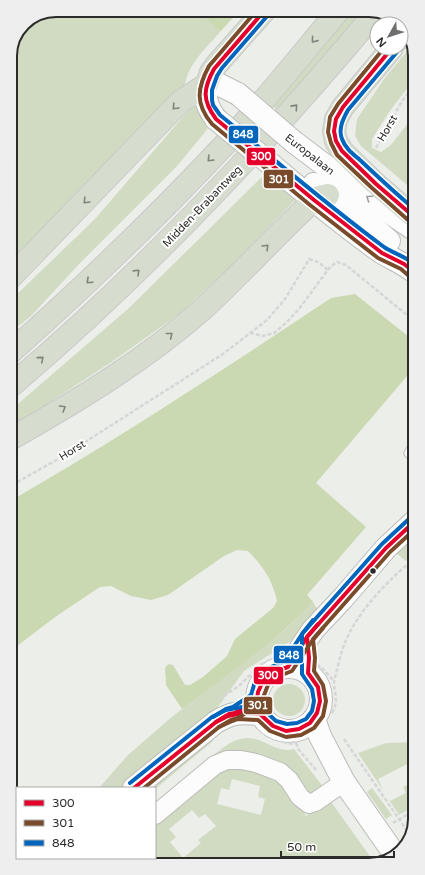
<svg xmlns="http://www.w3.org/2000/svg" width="425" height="875" font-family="'Varela Round',sans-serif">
	<rect width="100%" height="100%" fill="#eceeea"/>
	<g fill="#d0dbc1" fill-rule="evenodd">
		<path d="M56,10H197L220,32C206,48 189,63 185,84L132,141L11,264L10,53L24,23Z"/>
		<path d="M352,10H367L280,112L271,105Z"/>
		<path d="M412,45V82L389,112L372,139V148L381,152L391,145L412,118V189L361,146L355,136L357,119L384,79Z"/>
		<path d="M194,104L209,127L178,165L80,263L31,316L11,332V300L95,219Z"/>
		<path d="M268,171L298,197L224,273L179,314L113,361L12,427V409L129,308Z"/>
		<path d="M408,545L414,546V554L406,561L395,552L403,546Z"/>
		<path d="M313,602L319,612L291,641L244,671L210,718L121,788H99L128,755L173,716L287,628Z"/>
		<circle cx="289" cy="700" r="16"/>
		<path d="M209,736L213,741L155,789L146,788Z"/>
		<path d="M248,738C266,739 277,754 294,749L324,788L317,793L309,795L289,771L209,759C222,749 230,739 248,738Z"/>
		<path d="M415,742V760L378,779L383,790L358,753L386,743Z"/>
		<path d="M222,767L249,768L283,783L306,816L329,799L374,862L80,865L88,858H155V822ZM232,779L260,786L258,797L265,799L261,815L217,804L221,788L229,790ZM192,810L199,818L205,814L216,826L198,840L201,843L183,858L170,842L176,837L169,829Z"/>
		<path d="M415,781V806L399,815L390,801L406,793L403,787Z"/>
		<path d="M372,788L392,815L386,819L367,792Z"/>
	</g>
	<g fill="#cad9b2">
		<path d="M197,10H240L220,32Z"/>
		<path d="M355,294L413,340V369L316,483L366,527L307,595L313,602C275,643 226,675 182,709L166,685L165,668L168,664L173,665L185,685H190L203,677L227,656L235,639L273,608L277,601C273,581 262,565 248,551L237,550L224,556L168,595L151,600L131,596L111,586L100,587L58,615L13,649L12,500C121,437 226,368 331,298Z"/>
	</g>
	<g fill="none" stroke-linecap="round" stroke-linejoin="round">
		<defs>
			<path id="service" d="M413,447L409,453L413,457"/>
			<g id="minor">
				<path d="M13,797L17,804"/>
				<path d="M155,815L215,765L227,760H241L256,763L280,772L289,780L300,797L309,804L315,802L344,782"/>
			</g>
			<g id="tertiary">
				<path d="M288,667L313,630L343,598L386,548L414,522"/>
				<circle cx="289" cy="699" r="32"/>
				<path d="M314,719L320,736L344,782L395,855"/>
				<path d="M134,788L216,722C235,711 239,713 260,714"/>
				<path d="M50,864L57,858"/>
			</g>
			<g id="secondary">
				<path d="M207,84C205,101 206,105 216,119"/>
				<path d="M207,84L220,85L238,94"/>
				<path d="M294,142L368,198L412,228"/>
				<path d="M273,166C308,196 344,226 381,252C392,259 403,263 413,271"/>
				<path d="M314,184L328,195L337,198L354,210L389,241"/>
			</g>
			<g id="trunk">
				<path d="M401,38L406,32"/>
				<path d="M392,48L343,107L336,119L334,131L336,141L342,151L376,184L412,215"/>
				<path d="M11,277L180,102L207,84L211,72L217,64L265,10"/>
				<path d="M11,352C86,285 159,215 228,141C266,99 302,54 339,10"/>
				<path d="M12,385C145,272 264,146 376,12"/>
				<path d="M12,438C79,400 145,360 203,309C241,274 276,235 314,200L319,197L328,195"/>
			</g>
		</defs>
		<use href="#service" stroke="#bcbcba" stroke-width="11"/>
		<use href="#minor" stroke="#bcbcba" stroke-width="20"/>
		<use href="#tertiary" stroke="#bcbcba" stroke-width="24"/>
		<use href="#secondary" stroke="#bcbcba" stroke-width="24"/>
		<use href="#trunk" stroke="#c9cac9" stroke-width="24"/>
		<g stroke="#d6d6d6" stroke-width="2.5" stroke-dasharray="4 2" stroke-linecap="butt">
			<path d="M376,148L402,101L412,88"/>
			<path d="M309,259L318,262L328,270"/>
			<path d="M250,333L263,336L274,333L286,323L299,309L330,267L337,262L346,265L413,320"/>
			<path d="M12,485L60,458L223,354L267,320L285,299L310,258"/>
			<path d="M408,504L414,497"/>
			<path d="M312,661L323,669L334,681"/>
			<path d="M219,699L239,686L260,665L272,659"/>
			<path d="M332,713C341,697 331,690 335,677C338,667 340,655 344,645C356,613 388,580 414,559"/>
			<path d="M261,732C272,736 285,746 296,743"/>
			<path d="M344,739L410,835"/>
			<path d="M296,743L297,739L300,735"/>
			<path d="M296,743L299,750L316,770"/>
			<path d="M101,788L124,771"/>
			<path d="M393,823L415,810"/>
			<path d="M75,862L79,858"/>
		</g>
		<use href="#service" stroke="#fcfcfc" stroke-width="9"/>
		<use href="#minor" stroke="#fcfcfc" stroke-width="18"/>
		<use href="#tertiary" stroke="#fcfcfc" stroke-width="22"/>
		<use href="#secondary" stroke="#fcfcfc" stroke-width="22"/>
		<use href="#trunk" stroke="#d6dcce" stroke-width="22"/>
		<defs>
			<g id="secondary-bridge">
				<path d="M238,94L294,142"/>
				<path d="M216,119L273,166"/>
			</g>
		</defs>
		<use href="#secondary-bridge" stroke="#bcbcba" stroke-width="24" stroke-linecap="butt"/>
		<use href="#secondary-bridge" stroke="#fcfcfc" stroke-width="22"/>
		<defs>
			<g id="bus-1">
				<path d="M265,10L214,69C203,89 202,100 216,119L314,200L382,253L404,264L413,271"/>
				<path d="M392,48L343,107L336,119L334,131L336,141L342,151L376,184L412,215"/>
				<path d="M216,722L229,714L235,713L257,699L258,692L263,681L271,673L288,667L307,637L318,624"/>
				<path d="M134,788L216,722L228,716L242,713L260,714L273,726L286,731L299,729L310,723L317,713L320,701L318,687L308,673L309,658L307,637L386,548L414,522"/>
			</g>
			<g id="bus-2">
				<path d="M257,10L209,66C197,88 195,104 212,124L310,205L378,258L401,269L409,276"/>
				<path d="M384,48L338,104L330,117L328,132L331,143L337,155L372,188L408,220"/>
				<path d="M219,727L231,720L238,718L261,703L268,685L274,678L292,671L312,641L323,628"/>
				<path d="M144,788L219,727L230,722L238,719L258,720L270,731L286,737L301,735L314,728L323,716L326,701L323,685L314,671L315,658L313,639L390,552L414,530"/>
			</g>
			<g id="bus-3">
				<path d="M269,14L222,68L217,76L212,90V100L213,105L220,115C274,159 327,205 384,247C393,253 404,256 413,263"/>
				<path d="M397,52L348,110C343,119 338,129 342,139C345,148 353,154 360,160C377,176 394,192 412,207"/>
				<path d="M213,717L226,709L233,707L251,695L254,685L258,677L268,668L284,662L302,634L313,620"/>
				<path d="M130,783L212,717L226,710L242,707L262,708L276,721L287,724L297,723L306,719L312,711L314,701L312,689L302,674V634L382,544L410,518"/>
			</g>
		</defs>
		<use href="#bus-1" stroke="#fff" stroke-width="7"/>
		<use href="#bus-2" stroke="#fff" stroke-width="7"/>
		<use href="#bus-3" stroke="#fff" stroke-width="7"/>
		<use href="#bus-1" stroke="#e4002b" stroke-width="4"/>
		<use href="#bus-2" stroke="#7a4b2a" stroke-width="4"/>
		<use href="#bus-3" stroke="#0065bd" stroke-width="4"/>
	</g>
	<defs><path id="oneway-chevron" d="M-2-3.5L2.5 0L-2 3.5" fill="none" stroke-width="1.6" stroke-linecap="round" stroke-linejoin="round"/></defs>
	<g stroke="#80847c">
		<use href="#oneway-chevron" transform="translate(314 40) rotate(129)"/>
		<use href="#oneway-chevron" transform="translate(175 107) rotate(133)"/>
		<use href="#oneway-chevron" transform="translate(295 107) rotate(-48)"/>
		<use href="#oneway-chevron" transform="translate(210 159) rotate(134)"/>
		<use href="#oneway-chevron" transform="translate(86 201) rotate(134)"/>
		<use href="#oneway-chevron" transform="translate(266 247) rotate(-45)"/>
		<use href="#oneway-chevron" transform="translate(137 272) rotate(-44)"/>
		<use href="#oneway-chevron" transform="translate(89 281) rotate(137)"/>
		<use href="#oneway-chevron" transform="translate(170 335) rotate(-39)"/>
		<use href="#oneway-chevron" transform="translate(41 359) rotate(-41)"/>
		<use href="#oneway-chevron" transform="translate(63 408) rotate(-31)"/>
	</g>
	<use stroke="#9e9e9d" href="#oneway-chevron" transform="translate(369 198) rotate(-145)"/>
	<circle fill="#2b2c29" stroke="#fff" stroke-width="1.5" cx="373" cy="571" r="3.5"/>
	<g text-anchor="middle" stroke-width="4" stroke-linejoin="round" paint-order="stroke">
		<g font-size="11" fill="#2b2c29" stroke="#fff">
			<text transform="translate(387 128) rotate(-60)" y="4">Horst</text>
			<text transform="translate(310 154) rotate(38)" y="4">Europalaan</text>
			<text transform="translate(202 206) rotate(-46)" y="4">Midden-Brabantweg</text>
			<text transform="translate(72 450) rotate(-32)" y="4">Horst</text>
		</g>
	</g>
	<path d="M0 0H425V875H0ZM56 17H369A39 39 0 0 1 408 56V819A39 39 0 0 1 369 858H56A39 39 0 0 1 17 819V56A39 39 0 0 1 56 17Z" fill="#eee" fill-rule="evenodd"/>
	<path fill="none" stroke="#2b2c29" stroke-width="2" d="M56 17H369A39 39 0 0 1 408 56V819A39 39 0 0 1 369 858H56A39 39 0 0 1 17 819V56A39 39 0 0 1 56 17Z"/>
	<g stroke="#fff" stroke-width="1.5">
		<rect x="228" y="125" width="31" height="19" rx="4" fill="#0065bd"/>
		<rect x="246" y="147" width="30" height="19" rx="4" fill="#e4002b"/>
		<rect x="263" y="169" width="31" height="20" rx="4" fill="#7a4b2a"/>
		<rect x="273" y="645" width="31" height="19" rx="4" fill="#0065bd"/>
		<rect x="253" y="666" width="31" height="19" rx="4" fill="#e4002b"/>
		<rect x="243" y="696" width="30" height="19" rx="4" fill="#7a4b2a"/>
	</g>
	<g font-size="11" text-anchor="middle" font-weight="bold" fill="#fff">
		<text x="243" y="138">848</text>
		<text x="261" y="160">300</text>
		<text x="279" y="183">301</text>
		<text x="289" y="659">848</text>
		<text x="268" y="679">300</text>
		<text x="258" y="709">301</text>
	</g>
	<rect x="16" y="787" width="140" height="72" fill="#ffffff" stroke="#aaaba9"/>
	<rect x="24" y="800" width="20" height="6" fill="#e4002b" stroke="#aaaba9"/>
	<text x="52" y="807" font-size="12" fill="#2b2c29">300</text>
	<rect x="24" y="820" width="20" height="6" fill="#7a4b2a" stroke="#aaaba9"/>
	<text x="52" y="827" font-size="12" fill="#2b2c29">301</text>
	<rect x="24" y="840" width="20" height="6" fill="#0065bd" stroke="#aaaba9"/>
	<text x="52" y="847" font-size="12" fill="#2b2c29">848</text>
	<g transform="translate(389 36) rotate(231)"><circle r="19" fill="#ffffff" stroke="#aaaba9"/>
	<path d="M0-3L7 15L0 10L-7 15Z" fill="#6f706d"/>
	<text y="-6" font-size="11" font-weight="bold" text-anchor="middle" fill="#2b2c29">N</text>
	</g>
	<path d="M281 851v6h113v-6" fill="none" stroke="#2b2c29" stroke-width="2"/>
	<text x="287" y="851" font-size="12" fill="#2b2c29" stroke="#ffffff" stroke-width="3" paint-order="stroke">50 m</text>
</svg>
